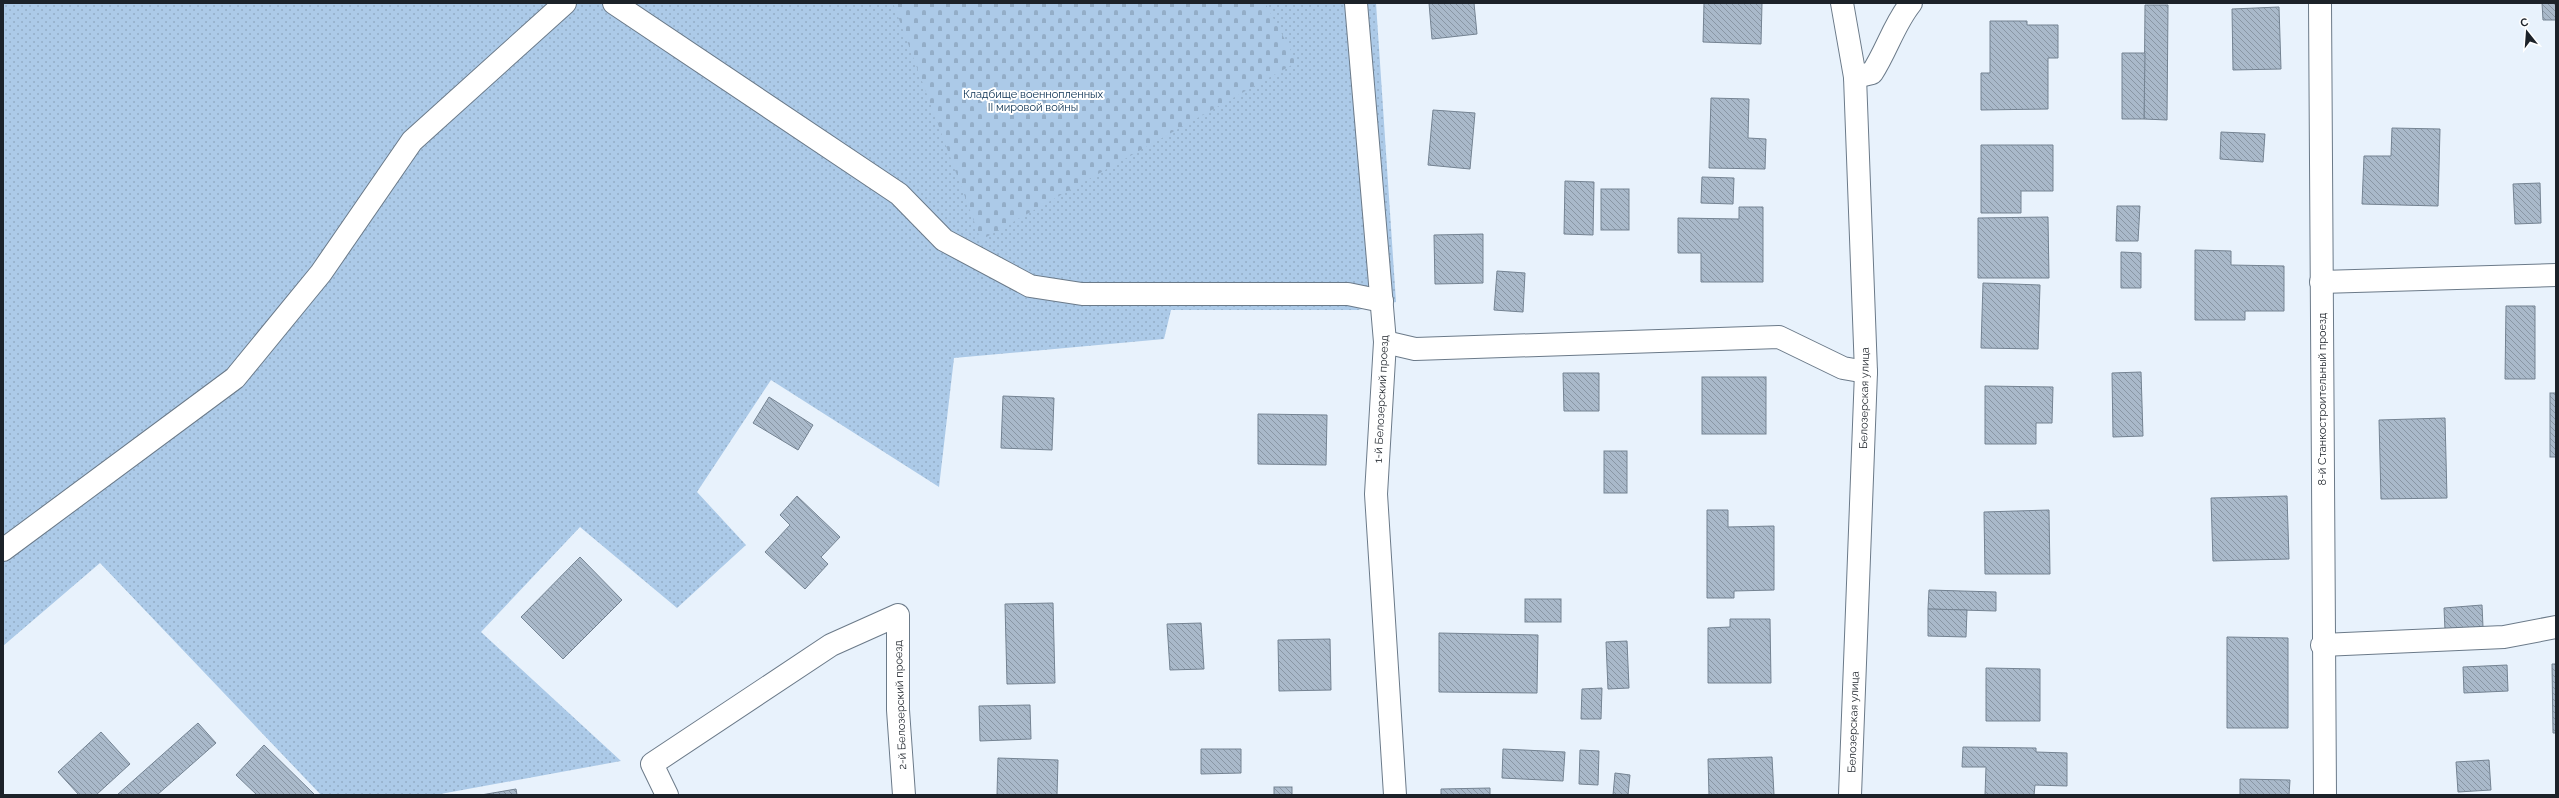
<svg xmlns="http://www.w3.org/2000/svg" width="2559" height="798" font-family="Raleway,sans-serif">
	<defs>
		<pattern id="grass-dots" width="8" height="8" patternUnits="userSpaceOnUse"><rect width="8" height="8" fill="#accae8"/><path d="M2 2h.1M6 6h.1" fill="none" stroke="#93adc7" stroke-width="1.8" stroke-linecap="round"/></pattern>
		<pattern id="cemetery-stones" width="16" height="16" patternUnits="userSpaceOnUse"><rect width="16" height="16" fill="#accae8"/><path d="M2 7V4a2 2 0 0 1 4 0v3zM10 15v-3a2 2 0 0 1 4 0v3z" fill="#93adc7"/></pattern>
		<pattern id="building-back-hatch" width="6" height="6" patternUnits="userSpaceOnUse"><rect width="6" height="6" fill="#a9b9ca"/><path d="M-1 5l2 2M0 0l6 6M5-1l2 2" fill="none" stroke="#8996a4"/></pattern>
	</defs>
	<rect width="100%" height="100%" fill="#e8f2fc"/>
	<path fill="url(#grass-dots)" d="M3,3H1376L1396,302L1358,310H1171L1164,339L954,358L939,487L771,380L697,492L746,545L677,608L580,527L481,632L621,761L435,795H321L100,563L3,646Z"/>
	<path fill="url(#cemetery-stones)" d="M893,3H1265L1297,62L981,240Z"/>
	<g fill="url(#building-back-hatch)" stroke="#748392">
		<path d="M1429,3H1474L1477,34L1432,39Z"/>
		<path d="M1704,3H1762L1761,44L1703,42Z"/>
		<path d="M2542,3H2556V20H2543Z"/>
		<path d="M2145,5H2168L2167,120L2144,119Z"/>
		<path d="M2279,7L2281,69L2233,70L2232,9Z"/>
		<path d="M1990,21H2027V25H2058V58H2048V109L1981,110V73H1990Z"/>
		<path d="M2122,53H2145L2144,119H2122Z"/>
		<path d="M1711,98L1749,99L1748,138L1766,139L1765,169L1709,168Z"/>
		<path d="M1433,110L1475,113L1470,169L1428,165Z"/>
		<path d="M2392,128L2440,129L2438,206L2362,204L2364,156H2391Z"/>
		<path d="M2221,132L2265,134L2263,162L2220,159Z"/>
		<path d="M1981,145H2053V191H2021V213H1981Z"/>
		<path d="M1702,177L1734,178L1733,204L1701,203Z"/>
		<path d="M1565,181L1594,182L1593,235L1564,234Z"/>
		<path d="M2540,183L2541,223L2515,224L2513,184Z"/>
		<rect x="1601" y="189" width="28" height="41"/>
		<path d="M2117,206H2140L2138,241H2116Z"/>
		<path d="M1739,207H1763V282H1701V253H1678V218L1739,219Z"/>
		<path d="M2048,217L2049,278H1978V218Z"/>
		<path d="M1483,234V283L1435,284L1434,235Z"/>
		<path d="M2195,250L2231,251V265L2284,266V311H2245V320H2195Z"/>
		<path d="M2121,252L2141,253V288H2121Z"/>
		<path d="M1497,271L1525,273L1523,312L1494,310Z"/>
		<path d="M1983,283L2040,285L2038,349L1981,348Z"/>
		<path d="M2506,306H2535V379H2505Z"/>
		<path d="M2141,372L2143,436L2113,437L2112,373Z"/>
		<path d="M1563,373H1599V411H1564Z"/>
		<rect x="1702" y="377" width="64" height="57"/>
		<path d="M1985,386L2053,387L2052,423H2036V444H1985Z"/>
		<rect x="2550" y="393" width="6" height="64"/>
		<path d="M1003,396L1054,398L1052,450L1001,448Z"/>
		<path d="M769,397L813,425L798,450L753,423Z"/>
		<path d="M1258,414L1327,415L1326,465L1258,464Z"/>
		<path d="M2445,418L2447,498L2381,499L2379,420Z"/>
		<rect x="1604" y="451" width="23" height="42"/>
		<path d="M797,496L840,537L821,557L828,564L805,589L765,552L790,525L780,515Z"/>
		<path d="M2287,496L2289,559L2213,561L2211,498Z"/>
		<path d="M1707,510H1728V527L1774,526V590L1734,591V598H1707Z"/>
		<path d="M2049,510L2050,574H1985L1984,512Z"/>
		<path d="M580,557L622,600L563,659L521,617Z"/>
		<path d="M1929,590L1996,592V611L1928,609Z"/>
		<rect x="1525" y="599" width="36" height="23"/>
		<path d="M1053,603L1055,683L1007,684L1005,604Z"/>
		<path d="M2482,605L2483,627L2445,630L2444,608Z"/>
		<path d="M1928,609L1967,610L1966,637L1928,636Z"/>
		<path d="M1730,619H1770L1771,683H1708V628L1730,627Z"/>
		<path d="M1201,623L1204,669L1170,670L1167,624Z"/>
		<path d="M1439,633L1538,635L1537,693L1439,692Z"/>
		<path d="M2227,637L2288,638V728H2227Z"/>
		<path d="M1330,639L1331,690L1279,691L1278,640Z"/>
		<path d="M1627,641L1629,688L1608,689L1606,642Z"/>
		<path d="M2552,664H2556V733H2553Z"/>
		<path d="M2507,665L2508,691L2464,693L2463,667Z"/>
		<path d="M1986,668L2040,669V721H1986Z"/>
		<path d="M1602,688L1601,719H1581L1582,689Z"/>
		<path d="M1030,705L1031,739L980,741L979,706Z"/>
		<path d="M198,723L216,743L157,795H117Z"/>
		<path d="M101,732L130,764L96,795H79L58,772Z"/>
		<path d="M264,745L314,794L313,795H257L236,775Z"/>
		<path d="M1963,747L2036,748V752L2067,753V786L2035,785L2034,795H1985L1986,767H1962Z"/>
		<path d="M1201,749H1241V773L1201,774Z"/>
		<path d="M1503,749L1565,752L1563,781L1502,778Z"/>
		<path d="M1580,750L1599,751L1598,785L1579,784Z"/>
		<path d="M1772,757L1774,795H1709L1708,759Z"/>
		<path d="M998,758L1058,760L1057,795H997Z"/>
		<path d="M2489,760L2491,790L2458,792L2456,762Z"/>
		<path d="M1615,773L1630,775L1628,795H1613Z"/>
		<path d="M2240,779L2290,780L2289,795H2240Z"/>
		<rect x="1274" y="787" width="18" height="8"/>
		<path d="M1490,788V795H1441V789Z"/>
		<path d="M516,789L517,795H481Z"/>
	</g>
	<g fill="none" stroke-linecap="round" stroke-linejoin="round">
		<defs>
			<g id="minor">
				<path d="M614,3L899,194L944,240L1030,286L1082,294H1348L1382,301"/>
				<path d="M1356,3L1385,342L1376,494L1395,795"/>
				<path d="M1842,3L1855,77L1866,372L1850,795"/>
				<path d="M2320,3L2325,795"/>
				<path d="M1855,77L1872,73C1887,50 1894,24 1911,3"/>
				<path d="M2321,282L2556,275"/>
				<path d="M1385,342L1415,349L1779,337L1843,368L1866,372"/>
				<path d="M3,550L235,378L321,273L412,141L565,3"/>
				<path d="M2322,645L2504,637L2556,627"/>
				<path d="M667,795L652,764L831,645L898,615V710L904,795"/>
			</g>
		</defs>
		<use href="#minor" stroke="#6b7a89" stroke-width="24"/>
		<use href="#minor" stroke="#fff" stroke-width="22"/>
	</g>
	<g text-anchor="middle" stroke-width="4" stroke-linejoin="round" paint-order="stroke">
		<g font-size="11" fill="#072e50" stroke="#fff">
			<text x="1033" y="98">Кладбище военнопленных<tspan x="1033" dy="13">II мировой войны</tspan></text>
		</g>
		<g font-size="11" fill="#1c2229" stroke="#fff">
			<text transform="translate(1864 398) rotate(-89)" y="4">Белозерская улица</text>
			<text transform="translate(1381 399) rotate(-87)" y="4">1-й Белозерский проезд</text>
			<text transform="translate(2322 399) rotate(-90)" y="4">8-й Станкостроительный проезд</text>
			<text transform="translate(900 705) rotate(-92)" y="4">2-й Белозерский проезд</text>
			<text transform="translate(1853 722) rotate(-88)" y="4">Белозерская улица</text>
		</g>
	</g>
	<rect width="2559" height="798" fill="none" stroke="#1c2229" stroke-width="8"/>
	<g transform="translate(2527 32) rotate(343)" stroke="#ffffff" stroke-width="3" paint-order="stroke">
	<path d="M0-3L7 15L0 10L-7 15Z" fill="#1c2229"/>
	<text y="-6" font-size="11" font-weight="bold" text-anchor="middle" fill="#1c2229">С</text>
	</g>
</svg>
